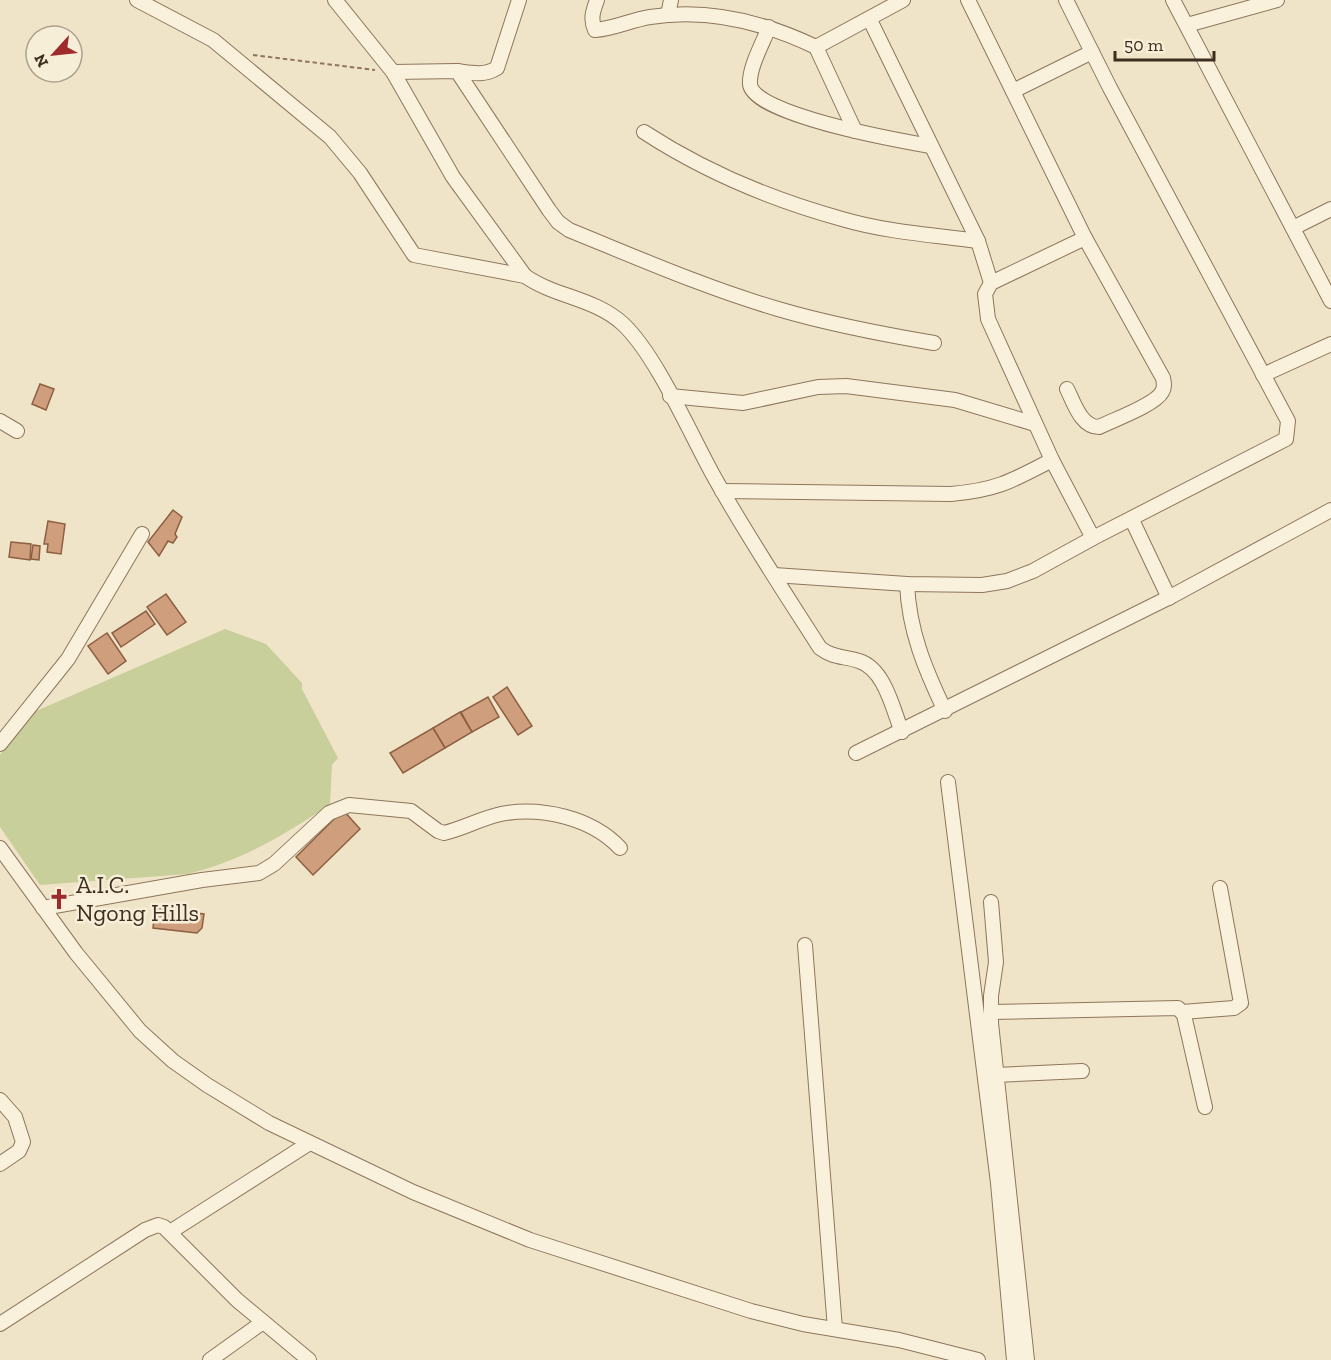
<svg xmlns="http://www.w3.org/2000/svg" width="1331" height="1360" font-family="'Zilla Slab',serif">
	<rect width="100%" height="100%" fill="#f0e4c8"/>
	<path fill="#c9cf9b" d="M225,629L266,644L302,683V689L338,758L332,765L330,804C285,835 241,861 188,874L40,885L0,827V755L9,741L36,711Z"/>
	<g fill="#cf9f7d" stroke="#8d5f41" stroke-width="1.5">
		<path d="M40,384L54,389L46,410L32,404Z"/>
		<path d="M173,510L182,517L175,534L177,537L173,543L168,541L159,556L148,542Z"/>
		<path d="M48,521L65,524L61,554L47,552L48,544H44Z"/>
		<path d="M11,542L31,544L30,560L9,557Z"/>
		<path d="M33,545L40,546L39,560L31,559Z"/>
		<path d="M166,594L186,622L167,635L147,607Z"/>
		<path d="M146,611L155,624L121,647L112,633Z"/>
		<path d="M107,633L126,661L108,674L88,646Z"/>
		<path d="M507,687L532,726L518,735L493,697Z"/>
		<path d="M488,697L499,717L472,732L461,712Z"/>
		<path d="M460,712L472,732L445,748L433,728Z"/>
		<path d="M433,728L445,748L403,773L390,753Z"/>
		<path d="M343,810L360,829L313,875L296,857Z"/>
		<path d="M155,908L204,914L202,928L197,933L153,928Z"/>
	</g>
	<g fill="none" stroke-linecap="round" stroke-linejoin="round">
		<defs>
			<g id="minor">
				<path d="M137,0L213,40L330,137L360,173L414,255L525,276"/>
				<path d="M335,0L393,72L453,177L525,276C555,297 595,298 623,324C656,355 689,431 712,473C745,533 783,590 820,648C833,658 844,656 859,661C885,669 893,710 902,732"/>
				<path d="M597,0C593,11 590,19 595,30C613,29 631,20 650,17C708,8 764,22 816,47L855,131"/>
				<path d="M968,0L1085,238L1163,378C1164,383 1165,387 1162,392C1155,405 1113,420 1099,427C1081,427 1074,403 1067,389"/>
				<path d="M1173,0L1331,301"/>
				<path d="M668,15L671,0"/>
				<path d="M870,20L978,241L991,283L985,294L988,319L1052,460L1093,538"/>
				<path d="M1187,25L1277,0"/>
				<path d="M769,27C763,43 749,67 750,84C752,115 902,141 930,146"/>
				<path d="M816,47L903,0"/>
				<path d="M457,71C472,73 484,76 497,68L519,0"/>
				<path d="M393,72L457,71L549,210L558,222L569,230C638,258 706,288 778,309C829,324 881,334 934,343"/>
				<path d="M1013,91L1092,52"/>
				<path d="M644,132C704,171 773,200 842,219C886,232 933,235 978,241"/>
				<path d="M1293,228L1331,209"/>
				<path d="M991,283L1085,238"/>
				<path d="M1263,375L1331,344"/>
				<path d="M670,396L743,403L818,387L846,386L955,400L1035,424"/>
				<path d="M0,421L17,431"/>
				<path d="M722,491L951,494C997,490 1012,481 1052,460"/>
				<path d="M1132,520L1169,598"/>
				<path d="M774,575L907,584L982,585L1007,581L1033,571L1093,538L1286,439L1288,421L1110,88L1066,0"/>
				<path d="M907,584C909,631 925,669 945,711"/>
				<path d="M0,744L68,659L142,534"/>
				<path d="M856,753L1172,596L1331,510"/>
				<path d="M948,782L998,1183L1014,1360"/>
				<path d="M0,848L76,953L140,1031L173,1061L207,1085L269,1123L413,1192L530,1240L751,1311L803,1324L899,1340L978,1360"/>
				<path d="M991,902L996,962L991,996V1023L1027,1360"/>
				<path d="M43,908L202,880L259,873L274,864L329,813L349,805L411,811L438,831L444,833C464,828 482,818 501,814C541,806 592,818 620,848"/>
				<path d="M805,945L835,1329"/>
				<path d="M991,1012L1178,1008L1184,1015L1205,1107"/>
				<path d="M1182,1012L1234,1008L1241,1003L1220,888"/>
				<path d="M996,1075L1082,1071"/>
				<path d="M0,1100L15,1117L23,1142L19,1151L0,1164"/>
				<path d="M170,1232L308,1144"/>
				<path d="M0,1324L145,1230L158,1225L164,1227L237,1300L309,1360"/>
				<path d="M210,1360L263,1322"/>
			</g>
		</defs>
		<use href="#minor" stroke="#8d765c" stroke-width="16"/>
		<path stroke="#8d765c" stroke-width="2" stroke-dasharray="4.5 3" stroke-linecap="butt" d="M253,55L375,70"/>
		<use href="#minor" stroke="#faf1dc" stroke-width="14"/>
	</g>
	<defs>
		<symbol id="church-bare" viewBox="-9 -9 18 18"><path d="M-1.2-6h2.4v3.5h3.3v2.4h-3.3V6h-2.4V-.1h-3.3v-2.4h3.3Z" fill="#9e2a2b" stroke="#f7eed8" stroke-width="2.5" paint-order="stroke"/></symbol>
	</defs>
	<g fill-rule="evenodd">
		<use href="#church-bare" x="44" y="884" width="30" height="30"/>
	</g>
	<g text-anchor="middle" stroke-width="5" stroke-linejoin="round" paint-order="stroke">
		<g font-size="24" fill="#3d2e20" stroke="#f7eed8" text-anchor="start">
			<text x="76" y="893">A.I.C.<tspan x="76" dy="28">Ngong Hills</tspan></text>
		</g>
	</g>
	<g transform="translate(54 54) rotate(243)"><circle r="28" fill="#f7eed8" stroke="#ada18e" stroke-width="1.5"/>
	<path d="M0-4.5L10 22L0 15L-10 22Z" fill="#9e2a2b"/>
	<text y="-9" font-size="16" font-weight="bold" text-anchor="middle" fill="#3d2e20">N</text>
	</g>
	<path d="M1115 51v9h99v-9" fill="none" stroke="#3d2e20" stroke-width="3"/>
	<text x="1124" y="51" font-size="18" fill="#3d2e20" stroke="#f7eed8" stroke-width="4.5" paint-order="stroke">50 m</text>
</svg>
